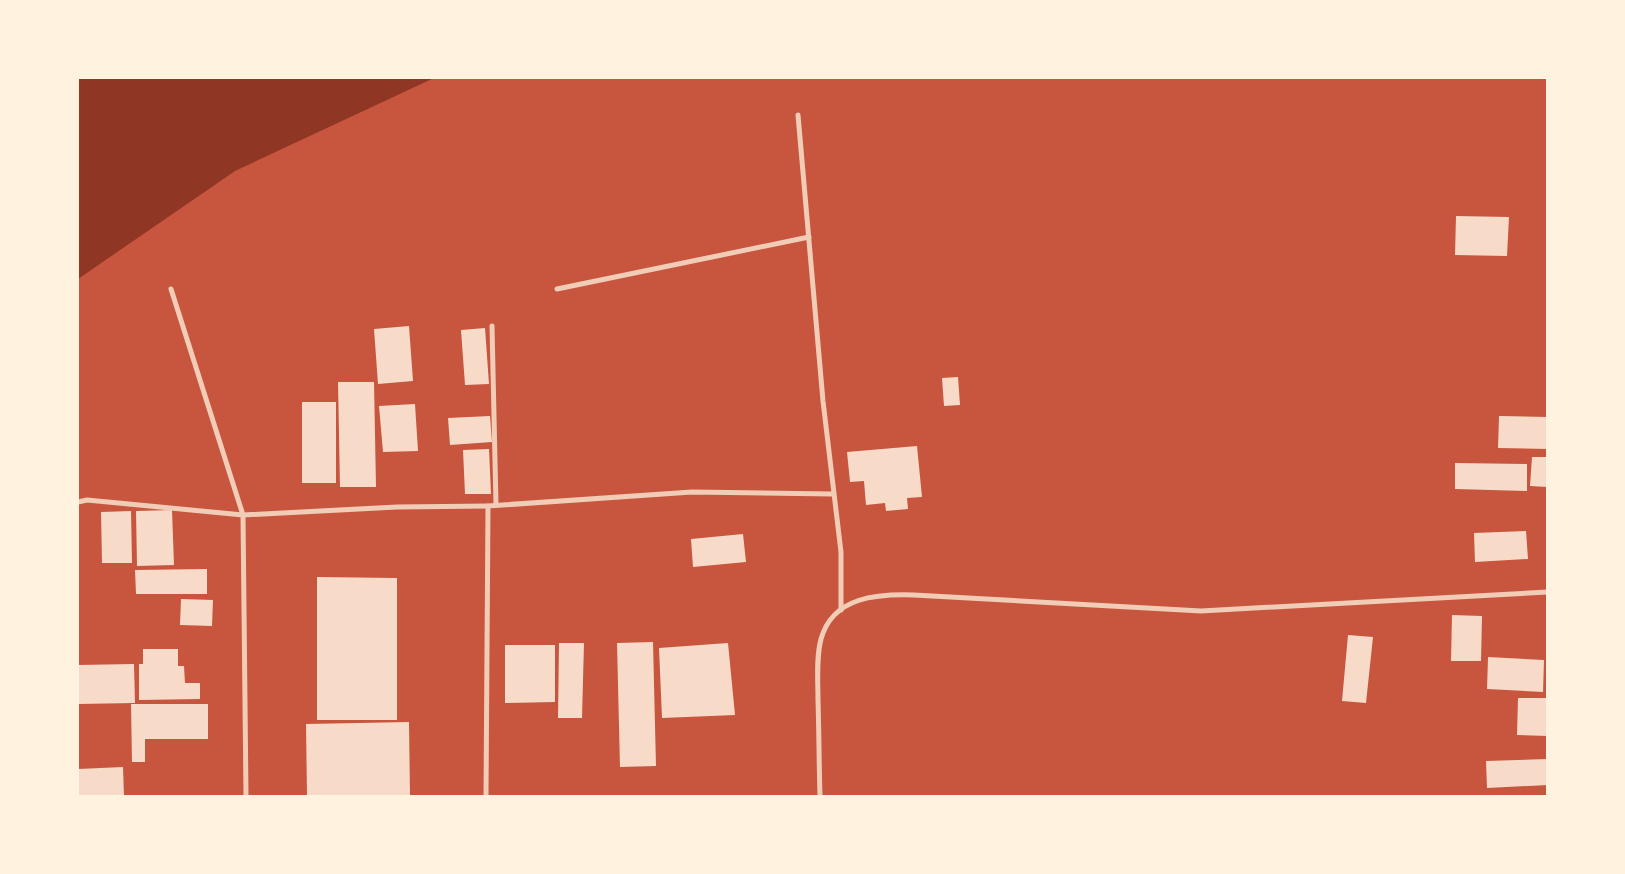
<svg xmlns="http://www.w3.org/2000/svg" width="1625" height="874" font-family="Barlow,sans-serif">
	<rect width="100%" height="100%" fill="#c8553d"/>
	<path fill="#8f3625" d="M78,78H434L235,171L78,279Z"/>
	<g fill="#f7dbc8">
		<path d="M1456,216L1509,217L1507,256L1455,255Z"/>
		<path d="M409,326L413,381L378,384L374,329Z"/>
		<path d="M485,328L489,384L465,385L461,330Z"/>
		<path d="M958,377L960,405L944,406L942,378Z"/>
		<path d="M338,382H374L376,487H340Z"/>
		<rect x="302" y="402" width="34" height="81"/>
		<path d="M415,404L418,451L383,452L379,406Z"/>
		<path d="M490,416L492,442L450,445L448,418Z"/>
		<path d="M1499,416L1548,417V449L1498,448Z"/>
		<path d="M917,446L922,497L907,498L908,509L886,511L885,503L866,505L864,481L850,482L847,452Z"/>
		<path d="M489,449L491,494H465L463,450Z"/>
		<path d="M1532,457H1548V487L1530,486Z"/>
		<path d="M1455,463L1527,464V491L1455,489Z"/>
		<path d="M172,510L174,565L137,566L136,511Z"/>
		<path d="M131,511L132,563H102L101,512Z"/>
		<path d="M1526,531L1528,559L1475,562L1474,533Z"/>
		<path d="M743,534L746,562L693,567L691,539Z"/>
		<path d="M207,569V594H136L135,570Z"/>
		<path d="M317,577L397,578V720H317Z"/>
		<path d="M181,599L213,600L212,626L180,625Z"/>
		<path d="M1452,615L1482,616L1481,661H1451Z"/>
		<path d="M1348,635L1373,637L1366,703L1342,701Z"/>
		<path d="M653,642L656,766L620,767L617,643Z"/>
		<path d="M559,643H584L582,718H558Z"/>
		<path d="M728,643L735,715L662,718L659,648Z"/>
		<path d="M505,645H555V702L505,703Z"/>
		<path d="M143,649H178V666H184L185,683H200V699L139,700V664H143Z"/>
		<path d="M1488,657L1544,660L1543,692L1487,689Z"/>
		<path d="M134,664L135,703L78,704V665Z"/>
		<path d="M1518,698H1548V736L1517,735Z"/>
		<path d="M131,704H208V739H145V762H132Z"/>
		<path d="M409,722L410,796H307L306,724Z"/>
		<path d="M1547,759L1548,785L1487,788L1486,761Z"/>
		<path d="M123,767L124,796H78V769Z"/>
	</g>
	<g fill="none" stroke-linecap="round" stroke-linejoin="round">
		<g stroke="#f1ccb7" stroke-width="5">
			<path d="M798,115L823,401L841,552V610"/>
			<path d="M171,289L243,515L246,796"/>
			<path d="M557,289L809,237"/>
			<path d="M492,326L496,505"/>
			<path d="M78,502L87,500L243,515L397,507L488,506"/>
			<path d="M486,796L488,506L692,492L833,494"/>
			<path d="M820,796C819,764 819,732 818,700C818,680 816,658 821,639C833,596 878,594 914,595L1201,611L1548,592"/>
		</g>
	</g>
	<rect width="1625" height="874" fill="none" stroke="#fff3e0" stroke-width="158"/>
</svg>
